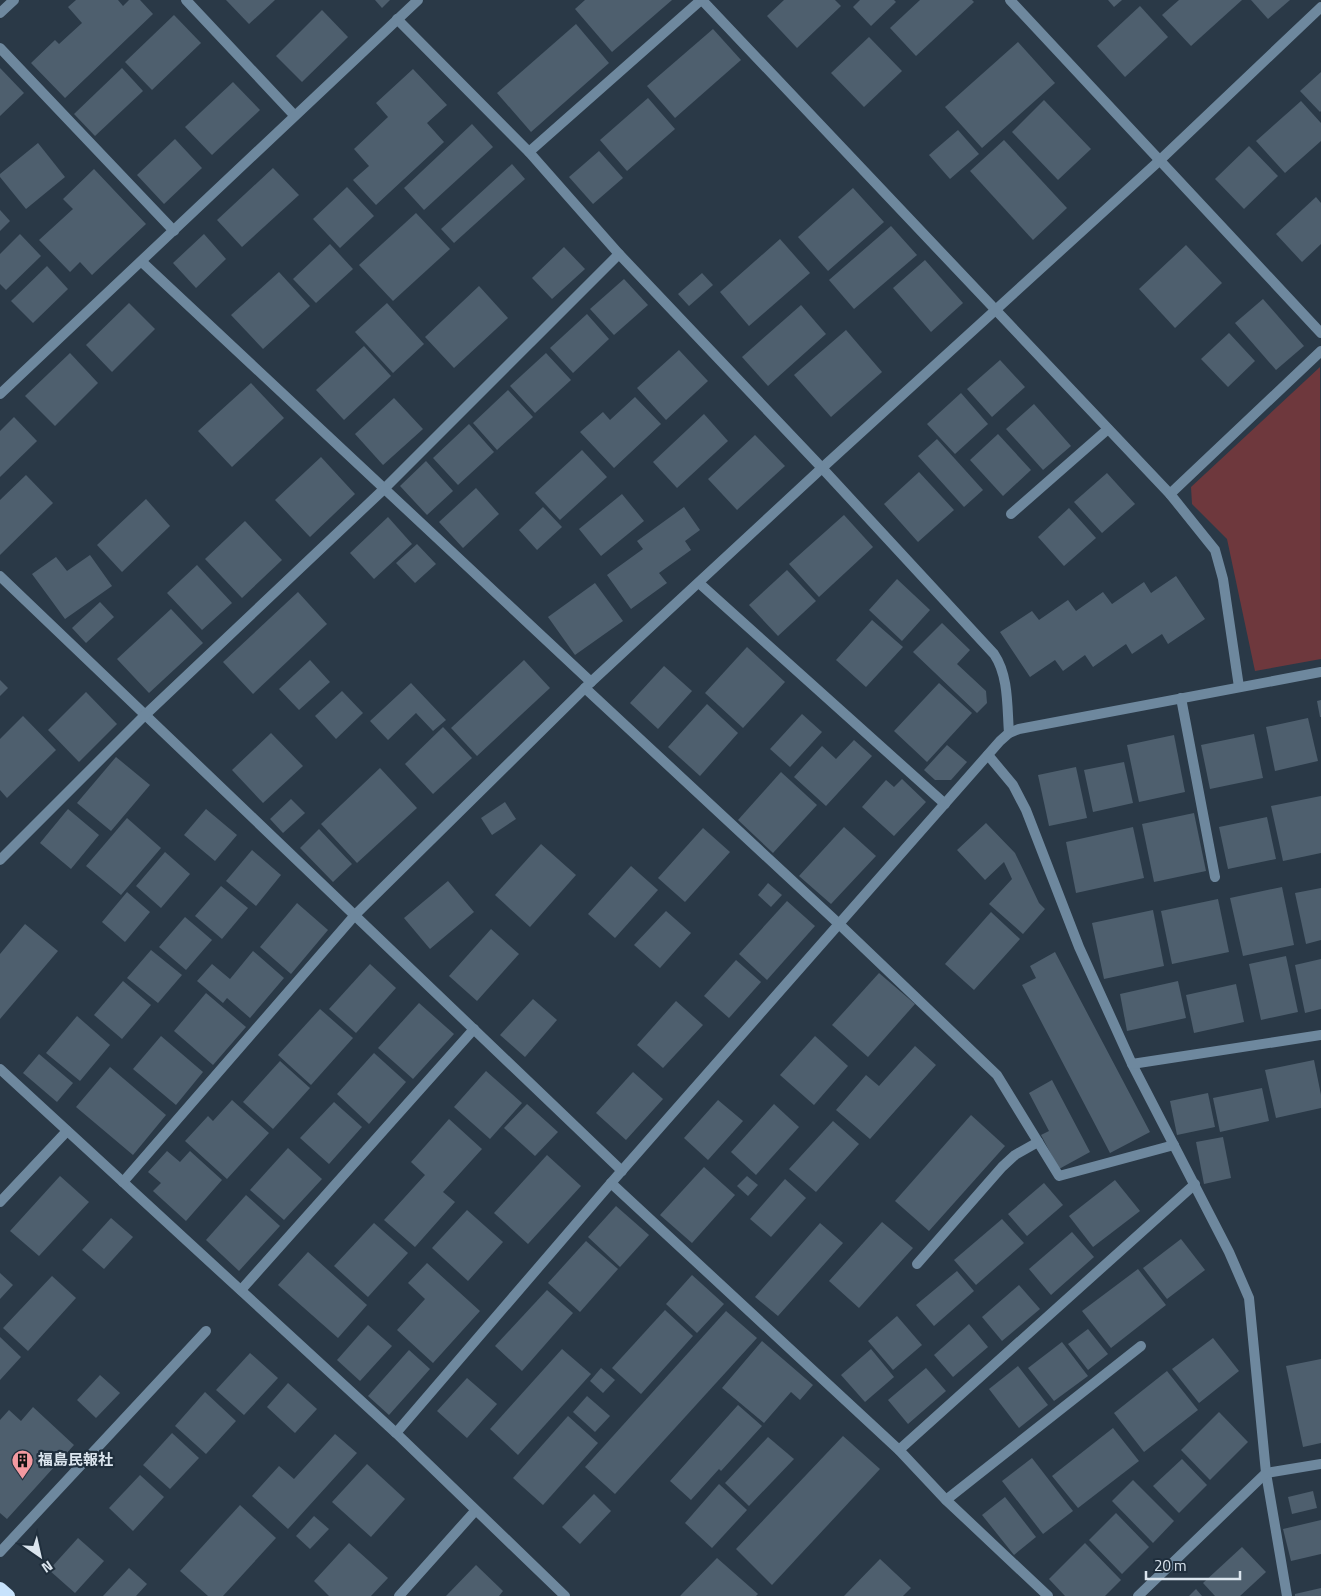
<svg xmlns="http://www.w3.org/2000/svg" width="1321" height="1596" font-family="'Titillium Web','Noto Sans JP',sans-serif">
	<rect width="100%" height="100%" fill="#2a3947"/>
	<path fill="#6e383d" d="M1320,367L1321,659L1255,671L1227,539L1192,504L1191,487Z"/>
	<g fill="#4e5f6e">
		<path d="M76,0H118L123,6L129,0H140L153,14L65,98L31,63L55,40L59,44L82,23L68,7Z"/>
		<path d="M226,0H275L249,24Z"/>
		<path d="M375,0H390L382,8Z"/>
		<path d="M585,0H672L612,52L575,9Z"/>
		<path d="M784,0H835L841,6L797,48L767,16Z"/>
		<path d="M860,0H894L896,2L871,26L853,7Z"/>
		<path d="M920,0H972L974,2L916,56L890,28Z"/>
		<path d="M1108,0H1122L1114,7Z"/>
		<path d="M1179,0H1242L1191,46L1162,15Z"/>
		<path d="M1251,0H1290L1268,19Z"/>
		<path d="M1140,6L1168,37L1125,77L1097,46Z"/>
		<path d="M322,10L348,37L302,82L276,56Z"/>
		<path d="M174,15L201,43L152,90L125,62Z"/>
		<path d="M576,24L609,63L531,132L497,93Z"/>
		<path d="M713,29L741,60L675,118L647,86Z"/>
		<path d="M869,37L902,71L864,107L831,73Z"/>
		<path d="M1018,42L1055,83L982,148L945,107Z"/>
		<path d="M0,68L24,93L0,116Z"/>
		<path d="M122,68L143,91L95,136L74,114Z"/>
		<path d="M413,69L447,105L427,123L444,142L376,205L353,180L369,166L354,149L388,117L376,103Z"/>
		<path d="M1321,72V111L1320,112L1300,91Z"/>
		<path d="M233,82L260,110L212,155L185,127Z"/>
		<path d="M648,98L675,129L627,171L600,140Z"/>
		<path d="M1044,100L1091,149L1058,180L1012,132Z"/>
		<path d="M1301,101L1321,123V141L1285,173L1256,141Z"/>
		<path d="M472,124L493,147L424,210L404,188Z"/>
		<path d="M958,130L979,154L950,179L929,155Z"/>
		<path d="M175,139L202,168L164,204L137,175Z"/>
		<path d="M1004,140L1067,208L1033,240L970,171Z"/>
		<path d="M38,143L65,177L26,209L0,177V174Z"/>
		<path d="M1249,146L1278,176L1244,209L1215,179Z"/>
		<path d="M599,151L623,178L593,204L569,177Z"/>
		<path d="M512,164L525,179L454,243L441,229Z"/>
		<path d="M273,168L299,195L242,247L217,220Z"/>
		<path d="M94,169L146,224L92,275L80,262L70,272L39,240L73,209L63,199Z"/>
		<path d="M347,187L374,216L340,248L313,219Z"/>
		<path d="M853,188L884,222L828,271L798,237Z"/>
		<path d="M1316,197L1321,203V244L1302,262L1276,234Z"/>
		<path d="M0,210L10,221L0,231Z"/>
		<path d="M416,213L450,249L393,301L359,265Z"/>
		<path d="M891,226L917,255L854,309L829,280Z"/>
		<path d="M20,234L41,256L6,290L0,284V254Z"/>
		<path d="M204,234L226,259L196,288L173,263Z"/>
		<path d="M780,239L810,273L749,326L720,292Z"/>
		<path d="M330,244L353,269L316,303L293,279Z"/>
		<path d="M1186,245L1222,283L1175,328L1139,289Z"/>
		<path d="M564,247L585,269L552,299L532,278Z"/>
		<path d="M925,260L963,303L931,332L893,288Z"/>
		<path d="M47,266L68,289L33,323L11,301Z"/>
		<path d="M279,272L310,306L263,349L231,315Z"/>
		<path d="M702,273L713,285L689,306L678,294Z"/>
		<path d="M624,279L648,305L614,335L590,309Z"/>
		<path d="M479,286L508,318L454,368L425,337Z"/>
		<path d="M1263,299L1304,346L1276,370L1235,323Z"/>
		<path d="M129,303L155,329L112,372L86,345Z"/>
		<path d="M387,303L424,344L393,373L355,332Z"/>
		<path d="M801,305L826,334L768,386L742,357Z"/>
		<path d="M587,314L609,339L573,373L550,348Z"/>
		<path d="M846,330L882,372L831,417L794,375Z"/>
		<path d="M1229,333L1255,361L1228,387L1201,359Z"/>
		<path d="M364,346L391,376L344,420L316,390Z"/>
		<path d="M679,350L708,381L666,420L637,388Z"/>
		<path d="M70,353L98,383L55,426L25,396Z"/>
		<path d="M546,353L571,380L535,413L510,386Z"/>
		<path d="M1000,360L1025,387L992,417L967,389Z"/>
		<path d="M251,383L284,418L232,467L198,431Z"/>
		<path d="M508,390L533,417L497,450L473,423Z"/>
		<path d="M961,393L988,424L955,454L927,424Z"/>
		<path d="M635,397L661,424L614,468L580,432L603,412L610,420Z"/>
		<path d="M394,398L423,429L383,465L355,434Z"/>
		<path d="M1034,404L1071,446L1043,470L1006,429Z"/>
		<path d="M704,414L728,441L677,488L653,462Z"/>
		<path d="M14,417L37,441L0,477V431Z"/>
		<path d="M469,424L494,452L458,485L433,458Z"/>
		<path d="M998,434L1031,470L1003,496L970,460Z"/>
		<path d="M755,435L785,466L737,510L708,479Z"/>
		<path d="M937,439L983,490L964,507L918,456Z"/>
		<path d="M582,450L607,477L560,520L535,493Z"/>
		<path d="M321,457L355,494L310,537L275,500Z"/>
		<path d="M426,461L453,491L427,515L400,486Z"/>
		<path d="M919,472L954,510L918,542L884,504Z"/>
		<path d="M1107,473L1135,504L1102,533L1074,502Z"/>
		<path d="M26,475L53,503L0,555V500Z"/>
		<path d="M476,488L499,514L463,548L439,522Z"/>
		<path d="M622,494L644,521L601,556L579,529Z"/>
		<path d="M146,499L170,526L122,572L97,545Z"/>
		<path d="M543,507L562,527L537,550L519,530Z"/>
		<path d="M684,507L700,530L685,541L691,550L659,573L667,583L631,609L607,575L643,549L637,541Z"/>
		<path d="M1069,508L1096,538L1064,566L1038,537Z"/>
		<path d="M844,515L873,547L819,597L789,564Z"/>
		<path d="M388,517L412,544L374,579L350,553Z"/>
		<path d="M245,521L282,560L242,598L205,559Z"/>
		<path d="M417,544L436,564L415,583L396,563Z"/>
		<path d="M90,555L112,586L65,619L32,574L56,557L67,571Z"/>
		<path d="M197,565L232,603L202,630L167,593Z"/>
		<path d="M787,570L816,601L778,636L749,605Z"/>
		<path d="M1176,576L1205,619L1168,644L1162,634L1132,654L1126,644L1093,667L1085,655L1063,671L1055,660L1030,677L1000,632L1032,611L1039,620L1068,600L1076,611L1103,592L1112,604L1144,582L1151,593Z"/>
		<path d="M897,579L930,610L902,641L869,610Z"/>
		<path d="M595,583L623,621L575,655L548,617Z"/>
		<path d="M298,592L327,624L253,694L223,662Z"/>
		<path d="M100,602L114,617L86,643L72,628Z"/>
		<path d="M171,609L203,643L149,693L117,659Z"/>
		<path d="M872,620L903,647L866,687L836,660Z"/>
		<path d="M942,623L970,650L957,664L986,691L987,703L977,713L913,652Z"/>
		<path d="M747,647L785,682L743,728L705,693Z"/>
		<path d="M310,660L330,682L299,710L279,689Z"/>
		<path d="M524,660L550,688L477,756L451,728Z"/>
		<path d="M664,666L692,691L658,729L630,703Z"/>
		<path d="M0,680L8,688L0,696Z"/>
		<path d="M411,683L446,720L433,731L416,713L388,740L370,721Z"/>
		<path d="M939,683L972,713L927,762L894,731Z"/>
		<path d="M342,691L363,713L336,739L315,716Z"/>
		<path d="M86,692L117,724L79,762L48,730Z"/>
		<path d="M1321,700V717H1320L1317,701Z"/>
		<path d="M707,704L738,733L700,776L668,747Z"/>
		<path d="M802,714L822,732L790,767L770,749Z"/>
		<path d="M23,716L56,750L7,798L0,790V739Z"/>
		<path d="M1308,718L1318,761L1275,771L1266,727Z"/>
		<path d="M443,727L472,758L433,794L405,764Z"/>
		<path d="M271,733L303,766L263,803L232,770Z"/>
		<path d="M1254,734L1263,778L1210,789L1201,745Z"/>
		<path d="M1174,735L1185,792L1139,802L1127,745Z"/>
		<path d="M854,740L872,756L826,806L794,777L822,746L836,759Z"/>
		<path d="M947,745L967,762L951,780H935L924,770Z"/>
		<path d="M116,757L150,785L111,831L77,803Z"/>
		<path d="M1124,762L1133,803L1093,812L1084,770Z"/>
		<path d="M1076,767L1087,818L1049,826L1038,775Z"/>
		<path d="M380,768L417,808L357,863L321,824Z"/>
		<path d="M781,772L817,805L773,853L738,820Z"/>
		<path d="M902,779L926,802L894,836L862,807L886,780L894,787Z"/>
		<path d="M1321,796V853L1283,861L1271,806Z"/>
		<path d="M291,799L305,813L283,833L270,819Z"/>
		<path d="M505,802L516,819L492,835L481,818Z"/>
		<path d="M68,809L99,835L71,869L40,843Z"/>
		<path d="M206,809L237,835L215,861L184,835Z"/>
		<path d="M1194,813L1206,871L1154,882L1142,824Z"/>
		<path d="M1267,817L1276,859L1228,869L1219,827Z"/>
		<path d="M127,818L161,848L121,895L86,866Z"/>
		<path d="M986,823L1015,853L1039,903L1045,909L1023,934L989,904L1012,879L1004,862L985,880L957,850Z"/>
		<path d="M844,827L876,856L831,904L799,876Z"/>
		<path d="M1133,827L1144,878L1076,893L1066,842Z"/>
		<path d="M703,828L730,852L685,902L658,878Z"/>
		<path d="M319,829L352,864L333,882L300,848Z"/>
		<path d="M541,844L576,875L530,927L495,895Z"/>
		<path d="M252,850L281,875L256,906L226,881Z"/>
		<path d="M165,852L190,874L161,908L136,886Z"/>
		<path d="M631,866L658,890L615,938L588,914Z"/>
		<path d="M448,881L474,912L430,949L404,918Z"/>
		<path d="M768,883L782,895L771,907L758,895Z"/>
		<path d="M221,886L248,908L222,939L195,916Z"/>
		<path d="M1282,887L1294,945L1243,956L1230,898Z"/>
		<path d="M1321,888V940L1306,944L1295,893Z"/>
		<path d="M127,892L150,912L125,942L102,922Z"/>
		<path d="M1218,899L1229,952L1172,964L1161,911Z"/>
		<path d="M787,901L815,926L767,980L739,954Z"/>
		<path d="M297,903L328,930L291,974L260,947Z"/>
		<path d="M1153,910L1164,966L1104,979L1092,923Z"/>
		<path d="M666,911L691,933L660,968L634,945Z"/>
		<path d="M991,912L1020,939L974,990L945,964Z"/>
		<path d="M185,917L212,940L186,970L159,947Z"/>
		<path d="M25,924L58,951L0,1019V954Z"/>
		<path d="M491,929L519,954L477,1001L449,976Z"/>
		<path d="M151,950L182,975L158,1003L127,978Z"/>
		<path d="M253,951L284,978L250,1018L227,998L223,1003L197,981L212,964L230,979Z"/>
		<path d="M1055,952L1150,1132L1110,1153L1022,985L1036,978L1030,966Z"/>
		<path d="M1286,956L1298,1012L1261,1020L1249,964Z"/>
		<path d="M1321,959V1009L1305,1013L1295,965Z"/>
		<path d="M736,960L761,982L729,1018L704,996Z"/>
		<path d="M370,964L396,988L356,1033L329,1009Z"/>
		<path d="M879,973L915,1004L868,1057L832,1025Z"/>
		<path d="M123,981L151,1005L122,1039L94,1015Z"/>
		<path d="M1178,981L1186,1018L1127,1031L1120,994Z"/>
		<path d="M1236,984L1244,1022L1194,1033L1186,995Z"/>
		<path d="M206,993L246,1027L213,1065L174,1031Z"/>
		<path d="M533,999L557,1020L525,1057L500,1035Z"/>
		<path d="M676,1001L703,1025L663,1068L637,1045Z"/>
		<path d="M419,1003L454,1034L413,1079L378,1048Z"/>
		<path d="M320,1009L353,1038L311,1085L278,1055Z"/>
		<path d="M77,1016L110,1045L80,1081L46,1053Z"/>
		<path d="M161,1036L203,1072L176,1105L133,1069Z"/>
		<path d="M815,1036L848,1066L814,1105L780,1075Z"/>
		<path d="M915,1046L936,1065L870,1139L836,1110L866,1075L879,1086Z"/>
		<path d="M374,1053L406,1082L369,1124L337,1094Z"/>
		<path d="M39,1054L73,1083L57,1102L23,1073Z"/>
		<path d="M1314,1060L1321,1095V1108L1276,1118L1265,1070Z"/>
		<path d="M280,1061L310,1088L273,1129L243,1102Z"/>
		<path d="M110,1067L166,1115L133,1155L76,1107Z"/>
		<path d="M486,1071L522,1103L490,1139L454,1107Z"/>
		<path d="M633,1072L663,1099L626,1140L596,1113Z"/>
		<path d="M1052,1080L1090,1152L1059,1169L1041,1135L1049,1131L1029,1093Z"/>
		<path d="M1262,1088L1269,1121L1220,1132L1213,1098Z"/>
		<path d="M1208,1093L1215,1127L1177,1135L1170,1101Z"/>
		<path d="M232,1100L269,1133L227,1179L185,1141L208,1116L213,1121Z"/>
		<path d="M718,1100L743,1121L708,1160L684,1138Z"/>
		<path d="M334,1102L362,1127L329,1164L300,1138Z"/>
		<path d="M527,1104L558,1132L535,1156L504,1128Z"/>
		<path d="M774,1104L799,1127L756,1175L731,1152Z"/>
		<path d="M971,1115L1005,1146L929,1231L895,1201Z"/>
		<path d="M449,1119L482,1149L443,1192L455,1202L415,1247L384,1220L425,1175L411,1162Z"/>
		<path d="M833,1121L859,1144L816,1192L789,1169Z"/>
		<path d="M1223,1137L1231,1178L1204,1184L1196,1142Z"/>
		<path d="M288,1148L322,1179L284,1220L250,1190Z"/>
		<path d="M167,1151L180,1162L190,1151L222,1180L186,1221L153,1191L161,1183L148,1172Z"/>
		<path d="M547,1155L581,1186L528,1244L494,1213Z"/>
		<path d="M704,1167L735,1195L692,1243L660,1215Z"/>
		<path d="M60,1176L89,1202L39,1256L10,1231Z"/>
		<path d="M747,1176L758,1185L748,1196L737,1186Z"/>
		<path d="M785,1179L806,1198L771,1237L750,1219Z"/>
		<path d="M1115,1180L1140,1211L1093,1247L1069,1216Z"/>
		<path d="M1044,1183L1063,1205L1027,1236L1008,1214Z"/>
		<path d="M246,1195L280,1226L239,1271L206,1240Z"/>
		<path d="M616,1206L649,1235L620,1267L588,1237Z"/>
		<path d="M467,1210L503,1242L468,1281L432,1248Z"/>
		<path d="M111,1218L133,1237L104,1269L82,1250Z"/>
		<path d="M1002,1219L1024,1243L976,1285L954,1260Z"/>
		<path d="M882,1222L913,1248L859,1308L829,1281Z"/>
		<path d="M374,1223L408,1253L368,1297L334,1266Z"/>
		<path d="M820,1223L843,1243L778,1316L755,1297Z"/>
		<path d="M1072,1232L1094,1257L1051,1295L1029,1269Z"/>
		<path d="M1181,1239L1205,1270L1167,1299L1143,1268Z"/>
		<path d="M586,1241L618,1269L580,1312L548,1283Z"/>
		<path d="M308,1252L367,1305L338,1338L278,1285Z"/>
		<path d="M427,1263L480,1311L433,1363L397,1330L425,1299L408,1283Z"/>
		<path d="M1138,1269L1166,1305L1111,1348L1082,1311Z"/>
		<path d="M957,1271L974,1291L934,1326L916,1305Z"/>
		<path d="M0,1273L13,1285L0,1299Z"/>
		<path d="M692,1275L724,1304L697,1333L666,1304Z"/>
		<path d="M52,1276L76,1298L28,1351L3,1328Z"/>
		<path d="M1019,1285L1040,1309L1002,1341L982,1317Z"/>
		<path d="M547,1290L573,1313L522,1371L495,1346Z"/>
		<path d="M665,1310L693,1336L641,1394L612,1368Z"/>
		<path d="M726,1311L757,1338L615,1494L585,1467Z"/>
		<path d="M897,1316L922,1345L893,1370L868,1341Z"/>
		<path d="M969,1324L988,1347L953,1377L934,1355Z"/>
		<path d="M368,1325L392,1346L360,1381L337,1360Z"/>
		<path d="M1088,1329L1108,1354L1088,1370L1068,1344Z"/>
		<path d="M0,1337L21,1357L0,1380Z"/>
		<path d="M1213,1338L1239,1371L1199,1403L1172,1369Z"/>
		<path d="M762,1341L813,1385L800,1400L791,1392L764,1423L722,1388Z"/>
		<path d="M1062,1342L1088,1376L1054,1401L1028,1368Z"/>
		<path d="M562,1349L591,1374L518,1455L490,1429Z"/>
		<path d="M871,1349L894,1377L865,1402L841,1375Z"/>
		<path d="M409,1350L430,1369L389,1415L368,1396Z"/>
		<path d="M250,1353L278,1378L244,1415L216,1390Z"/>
		<path d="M1321,1359V1443L1303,1447L1286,1366Z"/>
		<path d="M1018,1366L1048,1405L1019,1428L989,1389Z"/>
		<path d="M601,1368L615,1380L603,1393L590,1381Z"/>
		<path d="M926,1368L946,1391L908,1424L888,1400Z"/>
		<path d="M1167,1371L1198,1410L1144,1452L1114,1413Z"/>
		<path d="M100,1375L120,1393L96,1418L77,1400Z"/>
		<path d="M467,1378L497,1404L467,1438L437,1411Z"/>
		<path d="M288,1383L317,1409L295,1433L267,1407Z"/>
		<path d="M205,1392L236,1421L206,1454L175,1426Z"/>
		<path d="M587,1396L610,1416L595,1432L573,1412Z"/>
		<path d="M738,1405L762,1426L721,1471L719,1469L691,1500L670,1481Z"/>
		<path d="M33,1407L74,1445L7,1519L0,1513V1420L9,1410L21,1421Z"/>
		<path d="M1219,1412L1248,1442L1210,1480L1181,1450Z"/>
		<path d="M568,1416L598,1443L543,1505L513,1478Z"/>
		<path d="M1113,1428L1139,1461L1078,1508L1052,1476Z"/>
		<path d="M172,1433L199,1458L170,1489L143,1465Z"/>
		<path d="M335,1434L357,1453L288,1529L252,1496L279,1466L294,1479Z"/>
		<path d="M843,1436L880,1469L772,1585L736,1549Z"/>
		<path d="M768,1437L794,1459L749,1506L725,1483Z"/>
		<path d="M1032,1458L1073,1511L1043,1534L1002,1481Z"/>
		<path d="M1182,1459L1207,1485L1179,1513L1153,1486Z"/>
		<path d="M367,1464L405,1499L371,1537L332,1502Z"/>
		<path d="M140,1475L164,1497L133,1531L109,1508Z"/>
		<path d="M1133,1480L1174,1521L1153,1543L1112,1501Z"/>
		<path d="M719,1484L747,1510L712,1548L685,1523Z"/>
		<path d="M1313,1491L1317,1508L1292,1514L1288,1497Z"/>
		<path d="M594,1494L611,1511L580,1544L562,1527Z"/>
		<path d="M1005,1497L1036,1537L1014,1555L982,1515Z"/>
		<path d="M240,1505L276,1538L223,1596H208L180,1571Z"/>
		<path d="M1116,1513L1149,1547L1122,1574L1089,1540Z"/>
		<path d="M314,1516L329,1529L310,1549L296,1536Z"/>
		<path d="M1321,1520V1554L1291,1561L1283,1529Z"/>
		<path d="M78,1538L104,1561L75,1593L49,1570Z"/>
		<path d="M349,1543L388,1578L371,1596H329L314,1581Z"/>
		<path d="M1085,1543L1121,1580L1105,1596H1065L1049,1579Z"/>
		<path d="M1242,1547L1266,1572L1240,1596H1215L1203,1583Z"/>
		<path d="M717,1558L758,1594L756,1596H680Z"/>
		<path d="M880,1559L911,1588L903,1596H844Z"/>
		<path d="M476,1565L503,1591L499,1596H446Z"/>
		<path d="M129,1568L147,1584L136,1596H103Z"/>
		<path d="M1321,1588V1596H1295V1594Z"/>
		<path d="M1196,1589L1202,1596H1189Z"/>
	</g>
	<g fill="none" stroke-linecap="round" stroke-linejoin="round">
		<g stroke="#6e889e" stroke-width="10">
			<path d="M186,0L294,115"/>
			<path d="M702,0L1170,494L1215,550L1223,579L1239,687"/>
			<path d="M1010,0L1321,333"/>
			<path d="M0,13L14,0"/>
			<path d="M397,19L529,152L619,254L822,468L994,654C1009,676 1007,708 1009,733"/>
			<path d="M0,48L174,231"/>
			<path d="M529,152L701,0"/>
			<path d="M142,262L591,682"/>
			<path d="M0,394L418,0"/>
			<path d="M1170,494L1321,351"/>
			<path d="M1011,514L1108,429"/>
			<path d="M0,576L622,1171"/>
			<path d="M699,583L945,804"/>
			<path d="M585,688L839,924L997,1075L1059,1176L1174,1145"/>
			<path d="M1181,698L1215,877"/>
			<path d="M988,755L1013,785L1026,810L1079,947L1132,1064L1229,1252L1249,1298L1266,1473L1287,1596"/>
			<path d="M0,860L144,716L384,489L619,254"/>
			<path d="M1132,1064L1321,1035"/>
			<path d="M0,1069L396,1433L565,1596"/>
			<path d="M123,1182L355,915L591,682L822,468L1159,161L1321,7"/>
			<path d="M611,1183L899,1450L946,1500L1048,1596"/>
			<path d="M0,1202L67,1131"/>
			<path d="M917,1264L1002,1167L1015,1155L1038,1142"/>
			<path d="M241,1290L474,1029"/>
			<path d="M396,1433L611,1183L1000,741L1009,733L1019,729L1321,672"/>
			<path d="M899,1450L1195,1184"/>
			<path d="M946,1500L1141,1346"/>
			<path d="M0,1552L206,1331"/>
			<path d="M399,1596L475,1511"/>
			<path d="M1138,1596L1266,1473L1321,1464"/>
		</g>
		<path stroke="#c8e3fc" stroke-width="14" d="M0,1589L8,1596"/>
	</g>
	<defs>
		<symbol id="building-pin" viewBox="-11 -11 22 30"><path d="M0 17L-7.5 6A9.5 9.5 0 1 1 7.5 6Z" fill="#f49aa1" stroke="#202f3d"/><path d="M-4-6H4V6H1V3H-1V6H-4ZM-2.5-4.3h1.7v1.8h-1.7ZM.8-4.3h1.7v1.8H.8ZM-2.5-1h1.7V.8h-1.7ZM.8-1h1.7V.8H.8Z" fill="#111"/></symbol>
	</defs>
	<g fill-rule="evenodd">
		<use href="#building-pin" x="10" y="1448" width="25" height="34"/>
	</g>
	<g text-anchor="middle" stroke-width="4.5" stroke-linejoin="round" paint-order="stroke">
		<g font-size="15" font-weight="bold" fill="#dbe5ee" stroke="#202f3d" text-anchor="start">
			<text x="38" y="1465">福島民報社</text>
		</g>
	</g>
	<g transform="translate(40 1556) rotate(146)" stroke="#202f3d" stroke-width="4" paint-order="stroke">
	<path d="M0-4L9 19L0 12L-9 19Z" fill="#dbe5ee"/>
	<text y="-8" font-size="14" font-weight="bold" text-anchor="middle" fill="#dbe5ee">N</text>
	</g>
	<path d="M1146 1571v8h94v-8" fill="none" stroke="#dbe5ee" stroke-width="2.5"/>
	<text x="1154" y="1571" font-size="15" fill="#dbe5ee" stroke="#202f3d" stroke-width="4" paint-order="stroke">20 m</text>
</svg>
